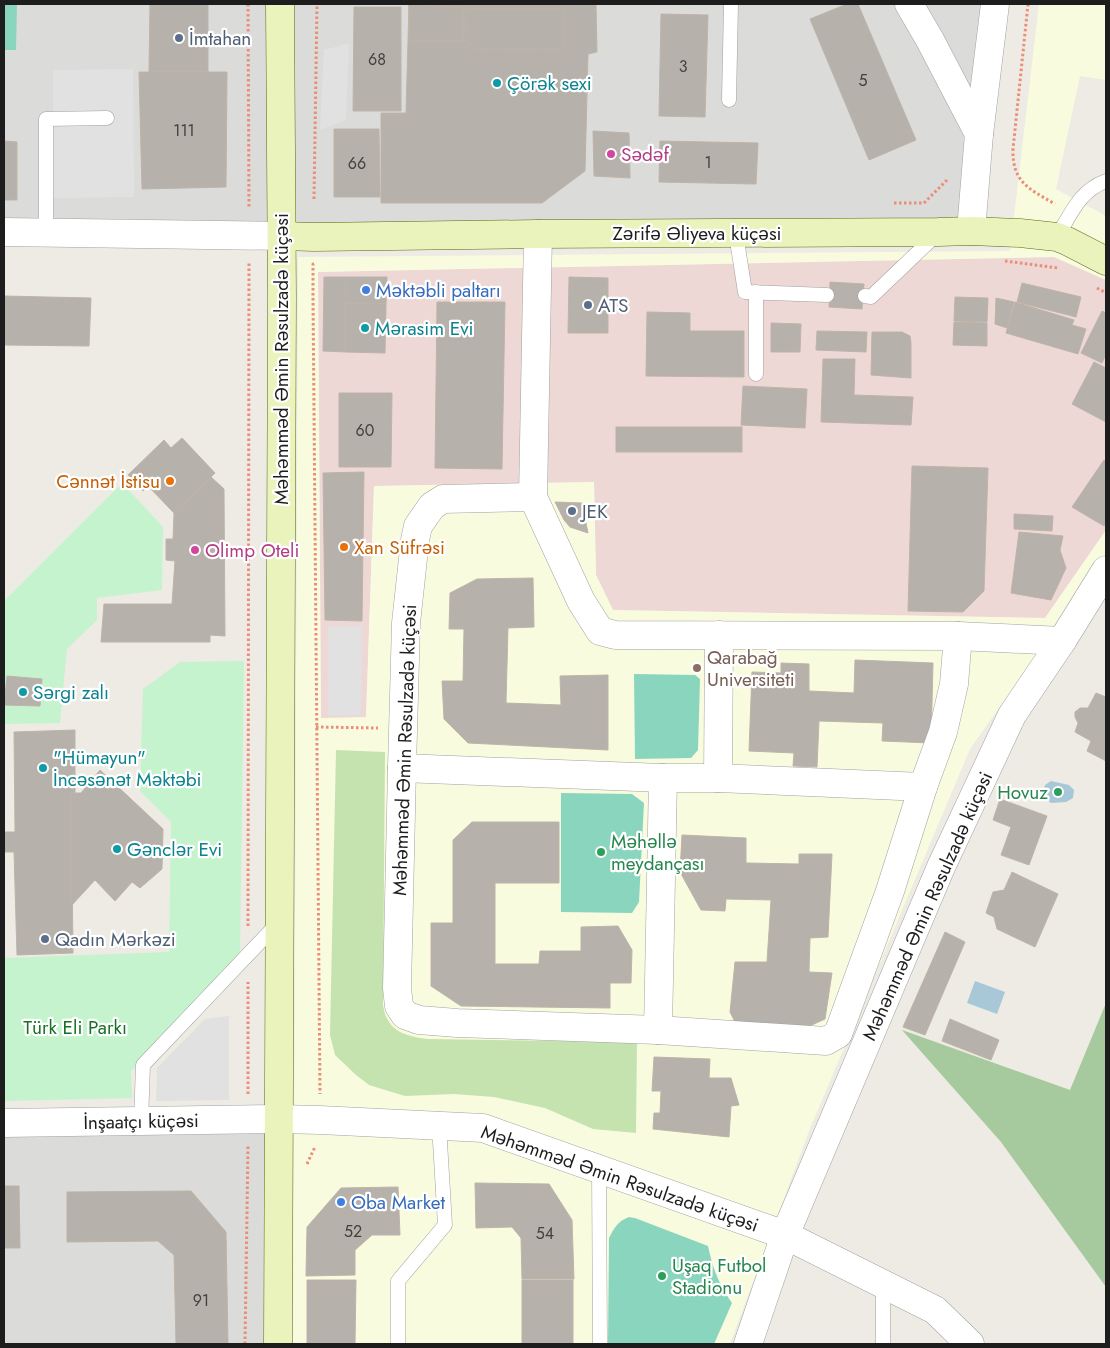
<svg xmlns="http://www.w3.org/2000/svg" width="1110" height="1348" font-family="Jost,sans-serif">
	<rect width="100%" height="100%" fill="#edebe4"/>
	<g fill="#dbdbda">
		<path d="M4,4H997L971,231L4,233Z"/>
		<path d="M279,1119L277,1344H4V1123Z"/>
	</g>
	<path fill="#edd8d5" d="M1054,257L1106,280V530L1045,618L613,610L596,575L594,482L374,486L366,718H321L318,272Z"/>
	<path fill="#f9fbdf" d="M1039,4H1106V80L1080,76L1056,189L1106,216V280L1054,257L318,272L321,718L366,717L374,486L594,482L596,575L613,610L1045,618L1106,530V557L970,749L809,1131L730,1344H293L298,257L1010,251Z"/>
	<path fill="#c4e3af" d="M336,750L385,752L383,1005C384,1010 385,1016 388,1020C395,1034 413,1037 427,1039L637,1042L636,1133L593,1129L545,1108L494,1097L454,1094L405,1096L369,1085L356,1075L335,1055L330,1035Z"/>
	<path fill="#a6c99d" d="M1106,1003V1287L1001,1142L902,1030L1070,1090Z"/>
	<g fill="#c5f3cd">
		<path d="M122,483L163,527L162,590L97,598V620L67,649L60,723L4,724V601Z"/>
		<path d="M244,661L240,955L131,1071L132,1098L4,1101V958L169,952L171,822L140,791L143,689L180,662Z"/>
	</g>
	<g fill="#8ad5be">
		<path d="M4,4H17L16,50H4Z"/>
		<path d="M634,674L695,675L700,679L698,750L691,758L635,759Z"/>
		<path d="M561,793L632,794L644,803L639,902L632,913L561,912Z"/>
		<path d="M629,1217L635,1218L708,1246C713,1269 718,1283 732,1303L714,1344H608L609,1238C614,1228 618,1221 629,1217Z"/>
	</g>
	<g fill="#e1e1e1">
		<path d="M349,43L346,120L320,130L324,50Z"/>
		<path d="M133,69L134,197L53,198V70Z"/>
		<path d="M328,626H362L361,715H328Z"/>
		<path d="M229,1016V1100L156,1101L157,1068L205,1019Z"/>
	</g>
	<g fill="#a9c8d7">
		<path d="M1051,781L1069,785L1074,790L1073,798L1066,802L1051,803L1046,799L1043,793L1045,785Z"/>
		<path d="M975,981L1005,992L997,1014L967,1003Z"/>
	</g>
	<g fill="#b6b1aa" stroke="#beb4a8">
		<path d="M150,4H208V72H149Z"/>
		<path d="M409,4H596L597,52L588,54L585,171L542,203H381V113H406Z"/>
		<path d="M409,4L463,8V41H410Z"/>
		<path d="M847,4H858L916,140L869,160L810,19Z"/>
		<path d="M354,7H401V111H353Z"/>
		<path d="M465,9H565V50L473,49L471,43H466Z"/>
		<path d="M661,14L708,15L705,117L659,116Z"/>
		<path d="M139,72H227L226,187L142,189Z"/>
		<path d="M334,129H379L380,197H334Z"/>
		<path d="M593,131L629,133L630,178L594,176Z"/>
		<path d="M4,141L17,142V200H4Z"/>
		<path d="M660,141L758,143L756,184L659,182Z"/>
		<path d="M324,277H346L345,352L323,351Z"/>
		<path d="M346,277H387L386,304H345Z"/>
		<path d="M569,277L608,278V333H568Z"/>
		<path d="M830,282L864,284L862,309L829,307Z"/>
		<path d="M1022,283L1081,297L1076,317L1017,302Z"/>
		<path d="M4,296L91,298L89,346L4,345Z"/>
		<path d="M955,297L988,298L987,322L954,321Z"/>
		<path d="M996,298L1014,302L1007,328L995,324Z"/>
		<path d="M437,302H505L502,469L435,468Z"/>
		<path d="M1015,302L1074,320L1072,325L1086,329L1078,354L1006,333Z"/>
		<path d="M345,304H386L385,353L345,352Z"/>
		<path d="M1102,311L1106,313V354L1102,363L1081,353Z"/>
		<path d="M647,312L690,313V331H744V377L646,376Z"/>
		<path d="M954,322L987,323V346L953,345Z"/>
		<path d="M771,323L801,324L800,352H771Z"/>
		<path d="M817,331L867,332L866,352L816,350Z"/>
		<path d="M872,332H902L910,336L911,343V378L871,375Z"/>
		<path d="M823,359H855L854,395L913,397L911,425L821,422Z"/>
		<path d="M1094,362L1106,368V422L1072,404Z"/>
		<path d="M743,386L807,389L805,428L741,425Z"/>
		<path d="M339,393H392L391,467H339Z"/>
		<rect x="616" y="427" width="126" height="25"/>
		<path d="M182,438L215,473L174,513L148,486L143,491L128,475L164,440L171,448Z"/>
		<path d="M1104,460L1106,462V522L1104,526L1072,507Z"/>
		<path d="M912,466L988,468L984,591L963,612L908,611Z"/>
		<path d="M364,472L362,621L325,620L323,473Z"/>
		<path d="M211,477L224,489L225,636L210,635V642H101L104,604H172L175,561L166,560V539H173L174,513Z"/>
		<path d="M555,502L582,503L588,533L570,527L564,520Z"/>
		<path d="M1014,514L1053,516L1052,531L1014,529Z"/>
		<path d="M1019,532L1063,536L1060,550L1066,568L1051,600L1011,593Z"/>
		<path d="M533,578L534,627L508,628L506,703L561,705L560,676L608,675V750L468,743L444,719L442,681H463L464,629H449L450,593L477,579Z"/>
		<path d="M855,660L933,663L931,743L882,741L883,723L819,721L817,767L793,766L794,753L749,751L752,672L781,673V663L809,664V691L854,693Z"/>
		<path d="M7,676L42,679L40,706L4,705Z"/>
		<path d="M1096,693L1106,697V761L1087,751L1091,741L1075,732L1078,723L1075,717V712L1080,708H1088Z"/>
		<path d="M75,730V793H71L73,953L17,955L14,852H4V832H15L14,732Z"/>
		<path d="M100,770L163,829L162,869L140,888L132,882L115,901L95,880L71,906V793H81Z"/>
		<path d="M1000,799L1047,816L1029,865L1001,855L1011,827L993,820Z"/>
		<path d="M472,822H559V883H495V964H539L540,951H581V927L618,926L632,950L631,983H610V1008L461,1006L431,986V923H453V840Z"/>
		<path d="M682,835L746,838V863L799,864V854H832L828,937L810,938L809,972L832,973L825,1019L803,1029L737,1026L730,1012L735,962H767L771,900L726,899L725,911L701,910L680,872Z"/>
		<path d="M1012,872L1058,894L1035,947L997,929L994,917L986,913L993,892L1004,890Z"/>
		<path d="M945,932L965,942L925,1035L903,1027Z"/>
		<path d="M950,1019L999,1040L991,1060L942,1041Z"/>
		<path d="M654,1057L710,1059L709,1078H731L739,1105L731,1106L729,1137L653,1129L654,1113H660L661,1091H652Z"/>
		<path d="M475,1183L549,1184L572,1220L574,1279H522L521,1238L512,1227L476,1228Z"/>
		<path d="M4,1186H19L20,1248H4Z"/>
		<path d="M398,1187L400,1235H372L355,1250V1275L306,1276L307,1227L341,1188Z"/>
		<path d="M191,1191L226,1232L228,1344H176L174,1255L158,1241L67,1242V1192Z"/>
		<path d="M307,1280H356L355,1344H307Z"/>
		<rect x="522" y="1280" width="51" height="64"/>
	</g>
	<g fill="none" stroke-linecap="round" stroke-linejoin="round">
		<defs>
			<g id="service">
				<path d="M729,100L731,4"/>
				<path d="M46,232V119L107,118"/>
				<path d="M736,234L745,292L827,295"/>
				<path d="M1057,237C1071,214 1079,191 1106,181"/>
				<path d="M865,296L871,297L937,234"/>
				<path d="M756,374V292"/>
				<path d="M141,1121L143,1065L279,922"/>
				<path d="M599,1169L600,1344"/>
				<path d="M398,1344V1281L445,1225L439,1125"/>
				<path d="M883,1344V1284"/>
			</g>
			<g id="minor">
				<path d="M909,4L930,40L979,134"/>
				<path d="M4,232L282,236"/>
				<path d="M533,497L538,234"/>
				<path d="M402,768L663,778H718L923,787L943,732L954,684L958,636"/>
				<path d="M718,778L719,635"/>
				<path d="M923,787L890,891L838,1034L826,1041L658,1030L457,1023L419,1020L405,1015L399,1006L397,988L402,768L406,623L415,540L418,526L432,506L443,499L533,497L581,601L600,631L615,635L958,636L1062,641"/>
				<path d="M658,1030L663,778"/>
				<path d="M4,1123L279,1119L320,1120L483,1128L785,1235L935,1310L970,1344"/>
				<path d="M748,1344L785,1235L941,867L1012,715L1062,641L1106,570"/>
			</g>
			<path id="tertiary" d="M971,231L979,134L995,4"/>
			<g id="secondary">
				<path d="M282,236L314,237L538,234L938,232L971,231L1020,233L1057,237L1067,241L1106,261"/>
				<path d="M278,1344L282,297L280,4"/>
			</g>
		</defs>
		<use href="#service" stroke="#a1a1a1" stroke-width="15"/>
		<use href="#minor" stroke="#a1a1a1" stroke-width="29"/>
		<use href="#tertiary" stroke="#a1a1a1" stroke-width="29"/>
		<use href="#secondary" stroke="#576910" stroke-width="29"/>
		<g stroke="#eb8e78" stroke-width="3" stroke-dasharray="2.5 2.5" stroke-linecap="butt">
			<path d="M248,4L249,209"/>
			<path d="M1028,4L1013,149C1012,182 1029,189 1055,204"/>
			<path d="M314,199L317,4"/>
			<path d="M894,203H924L948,179"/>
			<path d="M1005,261L1058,268"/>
			<path d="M314,264H313V298L320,1094"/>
			<path d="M1097,288L1106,293"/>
			<path d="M316,727L378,728"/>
			<path d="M248,926L249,262"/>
			<path d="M248,1094V982"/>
			<path d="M307,1164L315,1147"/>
			<path d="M245,1344L248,1145"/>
		</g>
		<use href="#service" stroke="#fff" stroke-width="14"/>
		<use href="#minor" stroke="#fff" stroke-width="28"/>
		<use href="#tertiary" stroke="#fff" stroke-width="28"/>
		<use href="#secondary" stroke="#ebf3bd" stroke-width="28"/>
	</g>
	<g fill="#5c6f8a" stroke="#fff" stroke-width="2">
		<circle cx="179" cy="38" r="5"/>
		<circle cx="588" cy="305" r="5"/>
		<circle cx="572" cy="511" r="5"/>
		<circle cx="45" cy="939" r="5"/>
	</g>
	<g fill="#0f9aa8" stroke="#fff" stroke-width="2">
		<circle cx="497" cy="83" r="5"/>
		<circle cx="365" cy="328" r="5"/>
		<circle cx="23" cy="692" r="5"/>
		<circle cx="43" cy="768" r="5"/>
		<circle cx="117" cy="849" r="5"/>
	</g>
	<g fill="#d1479c" stroke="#fff" stroke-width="2">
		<circle cx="611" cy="154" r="5"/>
		<circle cx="195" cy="550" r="5"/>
	</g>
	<g fill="#3f7fe0" stroke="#fff" stroke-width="2">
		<circle cx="366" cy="290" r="5"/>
		<circle cx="341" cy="1202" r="5"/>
	</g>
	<g fill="#e8710a" stroke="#fff" stroke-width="2">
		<circle cx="170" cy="481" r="5"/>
		<circle cx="344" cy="547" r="5"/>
	</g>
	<circle fill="#8d6e63" stroke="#fff" stroke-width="2" cx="697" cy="668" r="5"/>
	<g fill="#2e9e5b" stroke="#fff" stroke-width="2">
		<circle cx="1058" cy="792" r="5"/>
		<circle cx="601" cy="852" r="5"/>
		<circle cx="662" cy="1276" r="5"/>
	</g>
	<g text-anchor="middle" stroke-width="4.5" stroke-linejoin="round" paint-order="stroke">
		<g font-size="16" fill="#434240">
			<text x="377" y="65">68</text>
			<text x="683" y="72">3</text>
			<text x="863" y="86">5</text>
			<text x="184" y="136">111</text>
			<text x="708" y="168">1</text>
			<text x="357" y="169">66</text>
			<text x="365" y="436">60</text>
			<text x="353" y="1237">52</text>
			<text x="545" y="1239">54</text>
			<text x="201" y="1306">91</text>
		</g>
		<g font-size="19" fill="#4e5e75" stroke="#fff" text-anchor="start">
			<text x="189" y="45">İmtahan</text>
			<text x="598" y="312">ATS</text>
			<text x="582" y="518">JEK</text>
			<text x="55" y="946">Qadın Mərkəzi</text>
		</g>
		<g font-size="19" fill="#0d838f" stroke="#fff" text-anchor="start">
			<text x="507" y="90">Çörək sexi</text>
			<text x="375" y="335">Mərasim Evi</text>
			<text x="33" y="699">Sərgi zalı</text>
			<text x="53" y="764">"Hümayun"<tspan x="53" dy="22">İncəsənət Məktəbi</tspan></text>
			<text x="127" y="856">Gənclər Evi</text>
		</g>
		<g font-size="19" fill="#b23c85" stroke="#fff" text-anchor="start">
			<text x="621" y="161">Sədəf</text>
			<text x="205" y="557">Olimp Oteli</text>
		</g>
		<g font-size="19" fill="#1d1d1d" stroke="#fff">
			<text x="697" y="240">Zərifə Əliyeva küçəsi</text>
			<text transform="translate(281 359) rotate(-90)" y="7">Məhəmməd Əmin Rəsulzadə küçəsi</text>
			<text transform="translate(404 750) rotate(-88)" y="7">Məhəmməd Əmin Rəsulzadə küçəsi</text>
			<text transform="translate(927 906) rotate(-66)" y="7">Məhəmməd Əmin Rəsulzadə küçəsi</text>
			<text transform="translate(141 1121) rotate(-1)" y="7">İnşaatçı küçəsi</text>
			<text transform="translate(620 1178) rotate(19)" y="7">Məhəmməd Əmin Rəsulzadə küçəsi</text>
		</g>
		<g font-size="19" fill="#366cbe" stroke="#fff" text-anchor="start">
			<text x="376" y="297">Məktəbli paltarı</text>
			<text x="351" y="1209">Oba Market</text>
		</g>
		<g font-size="19" fill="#c56008" stroke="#fff" text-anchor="end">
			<text x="160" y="488">Cənnət İstisu</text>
			<text x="354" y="554" text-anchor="start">Xan Süfrəsi</text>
		</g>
		<g font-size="19" fill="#785e54" stroke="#fff" text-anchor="start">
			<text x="707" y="664">Qarabağ<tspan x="707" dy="22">Universiteti</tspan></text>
		</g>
		<g font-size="19" fill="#27864d" stroke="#fff" text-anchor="start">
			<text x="1048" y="799" text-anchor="end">Hovuz</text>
			<text x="611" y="848">Məhəllə<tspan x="611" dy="22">meydançası</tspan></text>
			<text x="672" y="1272">Uşaq Futbol<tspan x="672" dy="22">Stadionu</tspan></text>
		</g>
		<g font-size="19" fill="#177026" stroke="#fff">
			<text x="75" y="1034">Türk Eli Parkı</text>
		</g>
	</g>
	<rect width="1110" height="1348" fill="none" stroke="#1d1d1d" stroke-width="10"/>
</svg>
